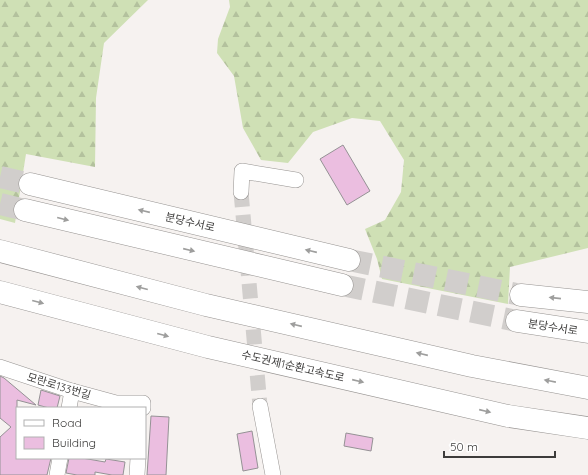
<svg xmlns="http://www.w3.org/2000/svg" width="588" height="475" font-family="Quicksand,'Noto Sans KR',sans-serif">
	<defs>
		<pattern id="forest-firs" width="22" height="20" patternUnits="userSpaceOnUse"><rect width="22" height="20" fill="#cfe0b5"/><path d="M5 1l3.5 6h-7zM16 11l3.5 6h-7z" fill="#b3c19d"/></pattern>
	</defs>
	<rect width="100%" height="100%" fill="#f6f2f0"/>
	<g fill="url(#forest-firs)">
		<path d="M0,0H148L104,43L96,98L95,167L26,154L15,223L0,219Z"/>
		<path d="M229,0H588V248L510,267L508,304L382,279L377,259L365,229L385,220L401,192L404,160L380,121L352,118L313,132L288,163L261,160L243,128L234,76L217,53L218,39L230,7Z"/>
	</g>
	<g fill="#ebbee0" stroke="#959295">
		<path d="M343,145L370,191L347,205L320,159Z"/>
		<path d="M0,376L4,378L36,405L17,400V458H51L47,475H0V437L11,427L0,418Z"/>
		<path d="M41,390L60,396L57,408H49L38,405Z"/>
		<path d="M151,416L169,417L166,475H147Z"/>
		<path d="M252,431L258,468L243,471L237,434Z"/>
		<path d="M346,433L373,438L371,451L344,446Z"/>
		<path d="M69,458H82L105,462L106,459L125,462L123,475H112L95,472V475H77L66,473Z"/>
	</g>
	<g fill="none" stroke-linecap="round" stroke-linejoin="round">
		<path stroke="#d1cecc" stroke-width="15" stroke-dasharray="15 8" stroke-linecap="butt" d="M241,192L260,406"/>
		<g stroke="#d1cecc" stroke-width="22" stroke-dasharray="22 11" stroke-linecap="butt">
			<path d="M0,177L30,184"/>
			<path d="M0,204L25,210"/>
			<path d="M349,260L521,295"/>
			<path d="M342,285L517,321"/>
		</g>
		<defs>
			<g id="minor">
				<path d="M241,192L242,171L296,180"/>
				<path d="M0,367L72,391L116,403H143V408"/>
				<path d="M260,406L273,475"/>
				<path d="M69,408L72,391"/>
				<path d="M57,475L60,458"/>
				<path d="M137,475L138,458"/>
			</g>
			<g id="highway">
				<path d="M30,184L349,260"/>
				<path d="M25,210L342,285"/>
				<path d="M0,251L206,305L472,366L588,388"/>
				<path d="M0,292L208,347L508,416L588,428"/>
				<path d="M521,295L588,302"/>
				<path d="M517,321L588,332"/>
			</g>
		</defs>
		<use href="#minor" stroke="#969391" stroke-width="16"/>
		<use href="#highway" stroke="#969391" stroke-width="23"/>
		<use href="#minor" stroke="#fff" stroke-width="15"/>
		<use href="#highway" stroke="#fff" stroke-width="22"/>
	</g>
	<defs><path id="oneway-solid" d="M-6-.8H1V-3.2L6.5 0L1 3.2V.8H-6Z"/></defs>
	<g fill="#9e9e9d">
		<use href="#oneway-solid" transform="translate(144 211) rotate(-167)"/>
		<use href="#oneway-solid" transform="translate(63 219) rotate(14)"/>
		<use href="#oneway-solid" transform="translate(189 250) rotate(13)"/>
		<use href="#oneway-solid" transform="translate(311 251) rotate(-167)"/>
		<use href="#oneway-solid" transform="translate(142 288) rotate(-165)"/>
		<use href="#oneway-solid" transform="translate(555 298) rotate(-174)"/>
		<use href="#oneway-solid" transform="translate(38 302) rotate(15)"/>
		<use href="#oneway-solid" transform="translate(296 325) rotate(-167)"/>
		<use href="#oneway-solid" transform="translate(163 335) rotate(15)"/>
		<use href="#oneway-solid" transform="translate(422 354) rotate(-167)"/>
		<use href="#oneway-solid" transform="translate(358 381) rotate(13)"/>
		<use href="#oneway-solid" transform="translate(550 381) rotate(-169)"/>
		<use href="#oneway-solid" transform="translate(485 411) rotate(13)"/>
	</g>
	<g text-anchor="middle" stroke-width="3" stroke-linejoin="round" paint-order="stroke">
		<g font-size="11" fill="#3d3c3b" stroke="#fff">
			<text transform="translate(190 222) rotate(13)" y="4">분당수서로</text>
			<text transform="translate(553 327) rotate(9)" y="4">분당수서로</text>
			<text transform="translate(293 366) rotate(13)" y="4">수도권제1순환고속도로</text>
			<text transform="translate(59 386) rotate(17)" y="4">모란로133번길</text>
		</g>
	</g>
	<rect x="16" y="407" width="130" height="52" fill="#ffffff" stroke="#b1b1b1"/>
	<rect x="24" y="420" width="20" height="6" fill="#ffffff" stroke="#b1b1b1"/>
	<text x="52" y="427" font-size="12" fill="#3d3c3b">Road</text>
	<rect x="24" y="437" width="20" height="12" fill="#ebbee0" stroke="#b1b1b1"/>
	<text x="52" y="447" font-size="12" fill="#3d3c3b">Building</text>
	<path d="M444 451v6h111v-6" fill="none" stroke="#3d3c3b" stroke-width="2"/>
	<text x="450" y="451" font-size="12" fill="#3d3c3b" stroke="#ffffff" stroke-width="3" paint-order="stroke">50 m</text>
</svg>
